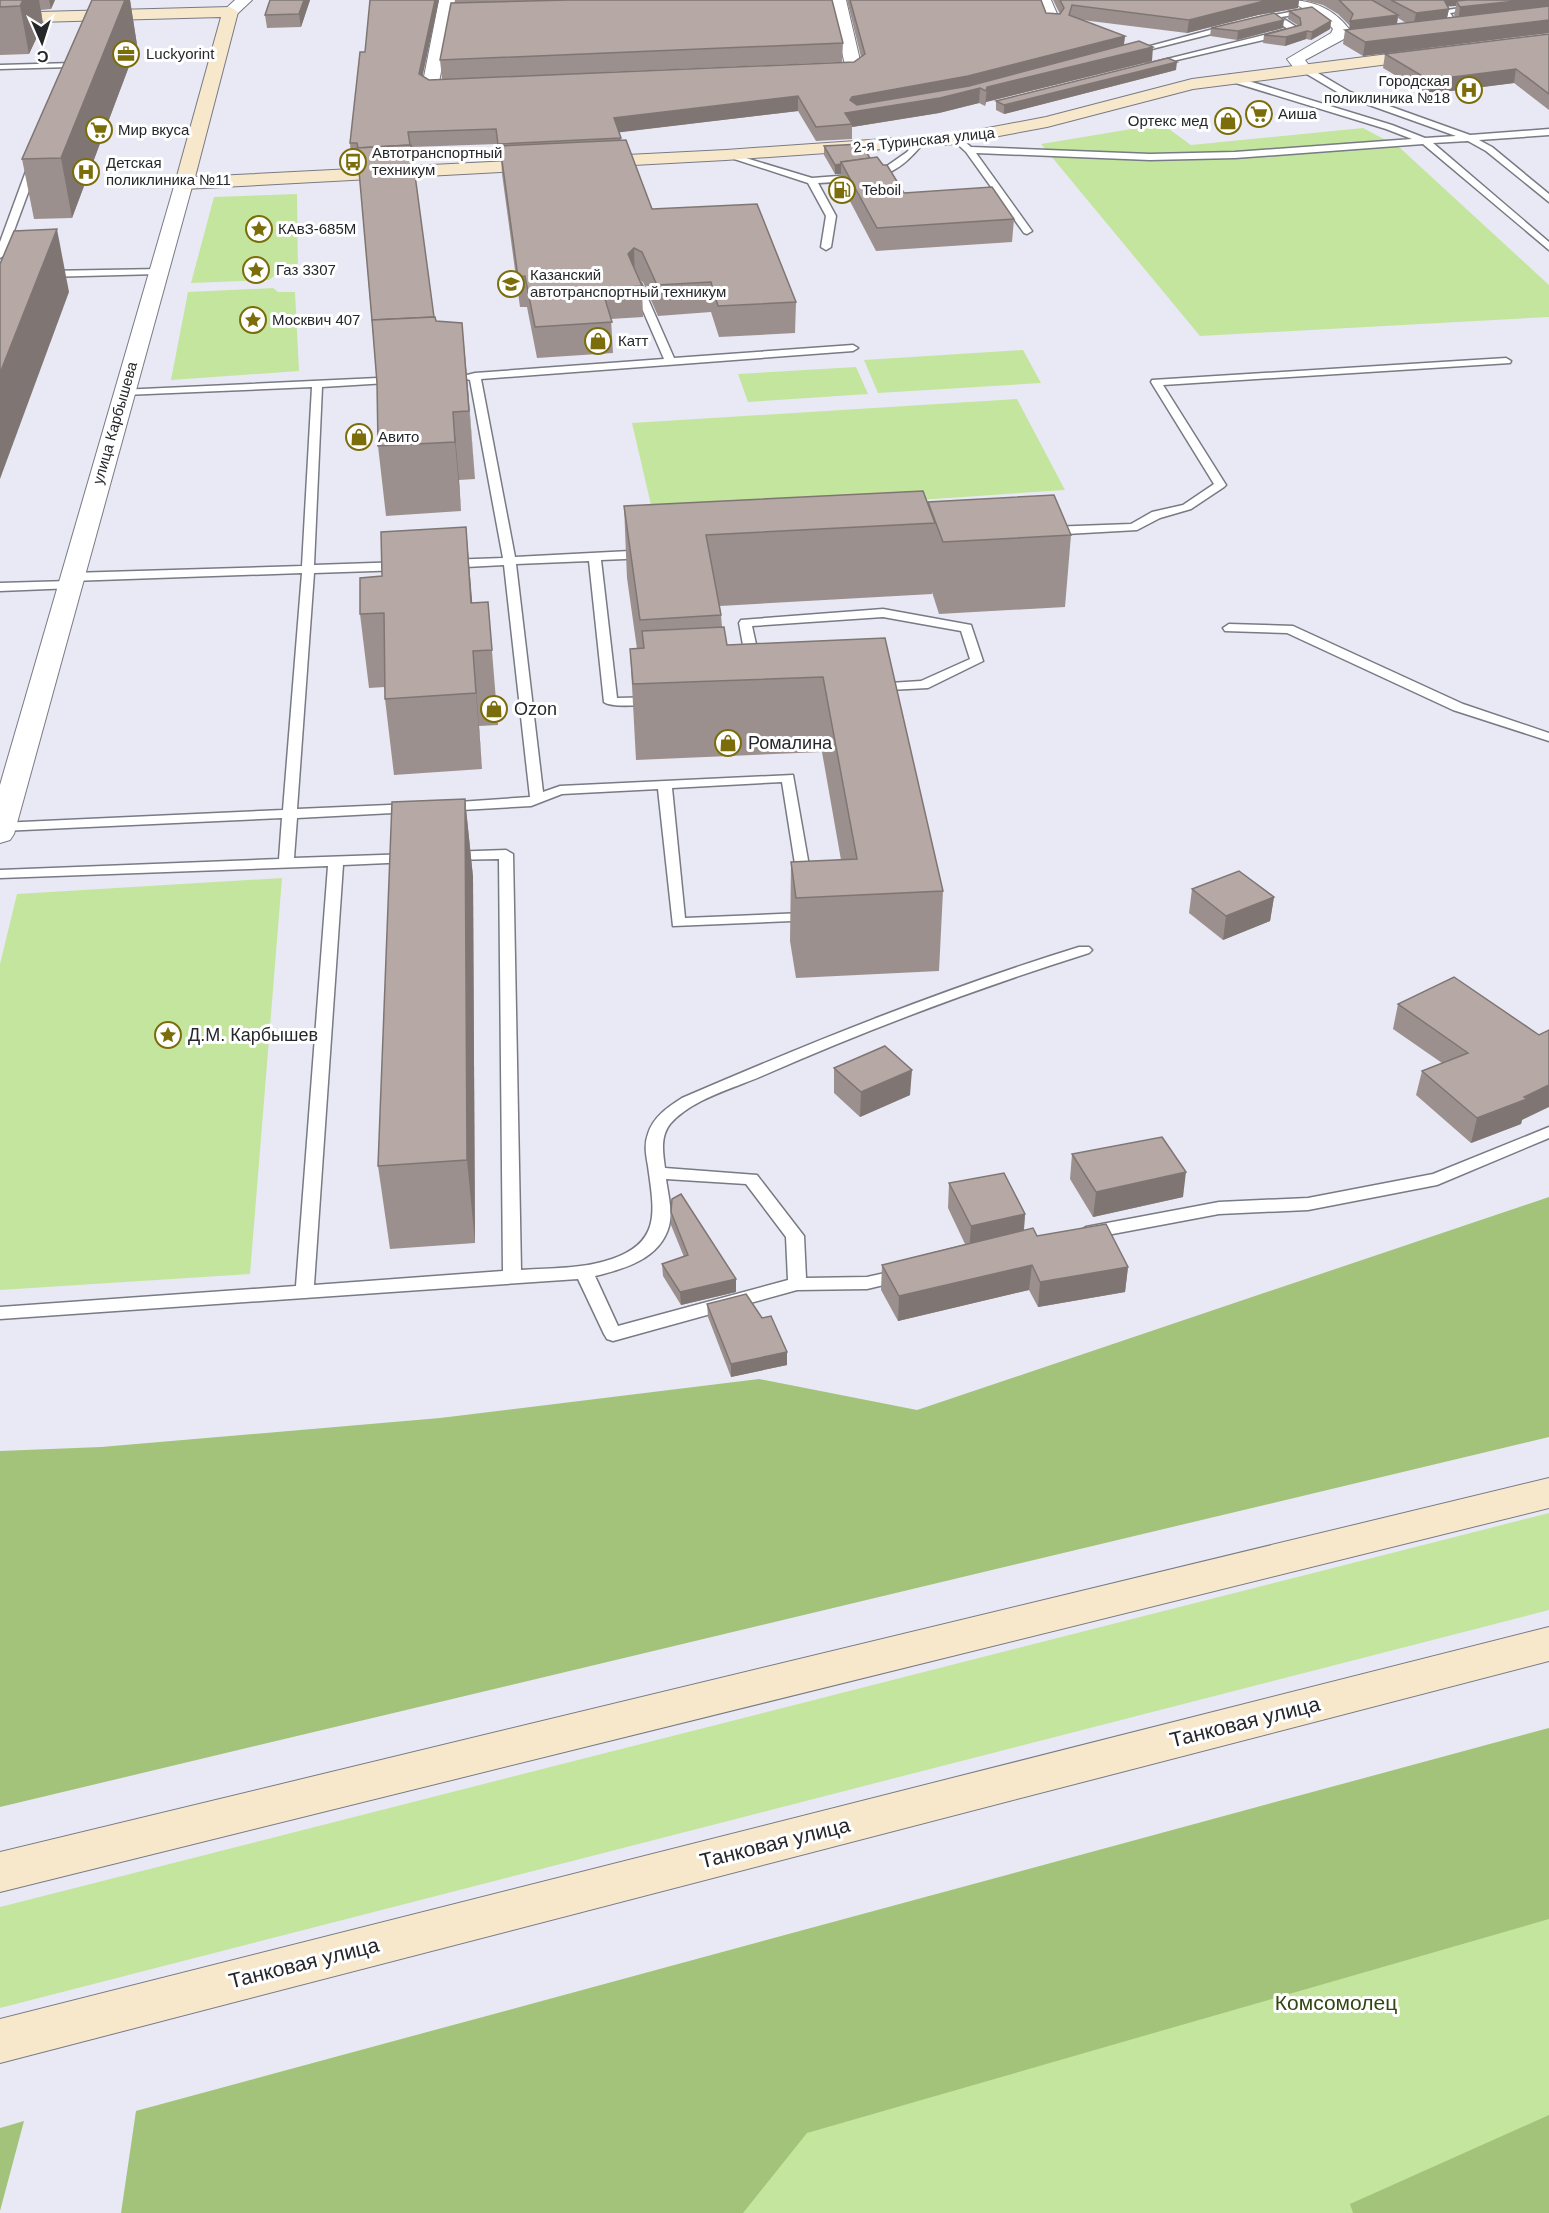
<svg xmlns="http://www.w3.org/2000/svg" width="1549" height="2213" font-family="Arial,sans-serif">
	<rect width="100%" height="100%" fill="#e8e9f5"/>
	<g fill="#c4e59d">
		<path d="M1162,124L1191,145L1363,128L1399,147L1549,285V317L1200,336L1041,144Z"/>
		<path d="M297,194L298,272L278,273L269,280L191,283L214,197Z"/>
		<path d="M273,288L278,292H295L299,371L171,380L188,292Z"/>
		<path d="M1023,350L1041,383L878,393L864,360Z"/>
		<path d="M856,367L868,394L748,402L738,374Z"/>
		<path d="M1017,399L1065,490L654,518L632,423Z"/>
		<path d="M282,878L250,1274L0,1290V964L17,894Z"/>
		<path d="M1549,1513V1610L0,2008V1907Z"/>
		<path d="M1549,1728V2213H129L136,2111Z"/>
	</g>
	<g fill="#a3c37b">
		<path d="M1549,1197V1437L0,1807V1451L101,1447L440,1418L759,1379L917,1410Z"/>
		<path d="M1549,1728V1919L807,2133L743,2213H121L136,2111Z"/>
		<path d="M1549,2115V2213H1353L1350,2204Z"/>
		<path d="M24,2121L0,2211V2128Z"/>
	</g>
	<g fill="none" stroke-linecap="round" stroke-linejoin="round">
		<defs>
			<g id="lane">
				<path d="M1479,5V9L1450,13L1459,26L1455,28L1441,11Z"/>
				<path d="M1311,8L1314,12L1281,17L1298,28V32L1151,66L1147,64L1288,29L1273,19L1257,21L1253,19Z"/>
				<path d="M1232,24L1235,28L1132,54L1128,52Z"/>
				<path d="M73,63L70,67L0,69V65Z"/>
				<path d="M1300,66H1306L1350,92L1470,135L1549,129V135L1479,140L1492,147L1549,194V202L1486,151L1468,141L1433,143L1549,242V250L1423,144L1235,158L1150,160L976,153L1032,231L1027,234L1024,233L966,152L952,139L959,137L971,147L1150,154L1235,152L1412,139L1386,129L1226,80L1229,75L1392,125L1425,138L1456,136L1344,96L1300,70Z"/>
				<path d="M916,141L923,143C892,184 864,180 818,183L836,216L831,247L826,250L821,247L826,216L808,183L722,155L729,153L812,178L877,173L907,152Z"/>
				<path d="M34,160L39,163L5,255L0,258V242L29,163Z"/>
				<path d="M161,269L163,271L158,274L45,277L40,274L45,271Z"/>
				<path d="M636,280L641,283L674,358L853,345L858,348L853,351L481,379L515,557L649,550L655,554L649,558L601,560L617,698L659,697L661,700C654,706 611,708 604,702L589,561L516,564L543,792L560,786L793,775L812,883L805,887L798,883L782,782L672,788L685,918L803,913L810,910L817,914L816,920L673,926L658,789L562,794L531,806L444,811L437,807L444,803L530,797L504,565L447,568L441,564L447,560L503,558L470,380L459,377L475,373L664,359L631,283Z"/>
				<path d="M1506,358L1511,361L1510,363L1163,385L1226,485L1224,487L1191,509L1160,518L1137,530L1049,535L1043,531L1049,527L1131,524L1152,512L1183,505L1214,484L1151,382L1152,380Z"/>
				<path d="M399,377L403,378V382L322,387L314,565L403,562L409,566L403,570L314,573L297,809L412,804L419,808L412,812L297,818L294,858L410,854L417,858L410,862L343,865L314,1285L503,1271L499,859L448,860L441,856L448,852L506,850L513,854L521,1270C551,1268 583,1269 612,1259C662,1242 654,1210 648,1166C646,1155 644,1144 648,1134C653,1117 668,1107 682,1098C812,1042 943,989 1079,947H1089L1092,950L1089,953C978,988 869,1029 762,1076C732,1089 692,1099 670,1124C660,1137 663,1153 665,1168L757,1175L804,1236L806,1278L867,1277L903,1269L909,1271L912,1275L909,1279L867,1289L797,1290L613,1341L607,1339L604,1334L578,1279L0,1319V1307L296,1286L328,866L0,878V870L279,859L282,818L2,831L0,823L283,810L302,573L71,581L65,577L71,573L302,566L312,387L124,395L119,392L120,390ZM666,1179L746,1184L786,1237L788,1280L618,1326L595,1276C624,1269 660,1259 669,1226C673,1212 668,1194 666,1179Z"/>
				<path d="M69,581L73,582V588L0,591V583Z"/>
				<path d="M883,609L971,625L983,661L928,688L869,691L867,688L874,684L921,681L970,659L961,631L883,617L752,626L761,667L754,671L747,667L739,623L741,620Z"/>
				<path d="M1229,624L1293,626L1463,704L1549,733V741L1453,710L1287,633L1225,631L1223,628Z"/>
				<path d="M1549,1127V1138L1437,1185L1308,1210L1219,1214L1086,1239L1077,1233L1086,1227L1219,1202L1308,1198L1433,1174Z"/>
			</g>
			<g id="street">
				<path d="M235,0H252L236,15H224L222,12Z"/>
				<path d="M439,0H455L439,82L468,81L476,86L474,90L430,92L422,87Z"/>
				<path d="M830,0H846L862,69L860,73L816,76L808,71L816,66L845,65Z"/>
				<path d="M1035,0H1051L1061,23L1059,26H1047Z"/>
				<path d="M1288,0C1313,0 1334,9 1349,29L1344,39L1305,60L1311,68L1303,73L1297,72L1287,59L1331,33L1333,29L1327,22Z"/>
				<path d="M184,177L193,183L14,834L10,840L0,843V785L175,183Z"/>
			</g>
			<g id="secondary">
				<path d="M230,7L238,12L195,177L726,150L956,134L1046,117L1192,79L1428,49L1436,54L1428,59L1193,89L1047,127L956,144L726,160L184,189L175,183L221,17L0,23V13Z"/>
				<path d="M1549,1478V1508L0,1892V1852Z"/>
				<path d="M1549,1627V1661L0,2063V2019Z"/>
			</g>
		</defs>
		<use href="#lane" stroke="#787a84" stroke-width="3"/>
		<use href="#street" stroke="#787a84" stroke-width="2"/>
		<use href="#secondary" stroke="#787a84" stroke-width="2"/>
		<use href="#lane" fill="#fff" fill-rule="evenodd"/>
		<use href="#street" fill="#fff" fill-rule="evenodd"/>
		<use href="#secondary" fill="#f8e8cb" fill-rule="evenodd"/>
	</g>
	<g fill="#9c908e" fill-rule="evenodd">
		<path d="M0,0H55L51,9L41,10L43,24L29,54L0,55Z"/>
		<path d="M92,0H130L137,45L72,218L34,219L22,159Z"/>
		<path d="M270,0H310L301,27L267,28L265,15Z"/>
		<path d="M455,0H832L843,43L842,62L583,73L854,62L861,57L847,0H1041L1046,13L1060,14L1053,0H1299L1298,8L1258,15L1187,33L1082,20L1125,36L1124,45L1152,61L986,102L985,106L979,103L939,113L852,127V139L816,141L798,111L619,132L621,140L652,209L796,302L795,333L719,337L711,312L658,316L643,282L639,280L642,286L643,317L611,319L613,353L537,358L527,307H520L502,174L501,159H500L498,144L411,147L434,317L436,321L462,323L475,479L459,480L461,511L386,516L378,446L377,383L358,158H351L350,143L422,76L429,80L442,79L440,60L456,3Z"/>
		<path d="M1304,0H1549V33L1363,56L1343,44L1345,30L1349,29L1350,26L1338,14L1323,5ZM1448,6H1456L1454,15L1455,17L1447,18L1449,9ZM1398,18L1406,23L1397,24Z"/>
		<path d="M1289,11L1331,21L1330,29L1311,40L1306,39L1285,46L1263,43L1264,35L1299,26L1288,19Z"/>
		<path d="M1211,28H1283L1237,40L1210,36Z"/>
		<path d="M1549,34V110L1514,83L1427,94L1383,68L1385,54Z"/>
		<path d="M1176,70L1004,114L996,110V101Z"/>
		<path d="M824,146L870,158L883,165L904,193L1014,219L1012,242L876,251L841,184V174H835L824,155Z"/>
		<path d="M928,502L1071,535L1065,607L939,614L932,592V594L720,606L721,615L722,627L727,645L885,638L943,891L939,971L796,978L790,941L791,862L841,860L822,752L636,760L630,649H637L627,578L624,506L928,505Z"/>
		<path d="M488,602L498,725L479,726L482,769L394,775L385,699V687L369,688L360,614Z"/>
		<path d="M465,799L473,877L475,1243L390,1249L378,1166Z"/>
		<path d="M1192,889L1274,897L1270,921L1223,940L1189,913Z"/>
		<path d="M1398,1004L1539,1035L1521,1124L1471,1143L1416,1095L1422,1071L1442,1063L1393,1029Z"/>
		<path d="M834,1068L910,1095L860,1117L834,1093Z"/>
		<path d="M1072,1154L1183,1197L1093,1217L1070,1179Z"/>
		<path d="M949,1183L1025,1214L1024,1230L1037,1236L1128,1267L1125,1292L1038,1307L1029,1290L898,1321L881,1290L882,1265L965,1244L948,1208Z"/>
		<path d="M671,1212L736,1292L681,1305L663,1276L662,1264L684,1257L671,1225Z"/>
		<path d="M707,1304L762,1318L787,1352V1365L731,1377L708,1317Z"/>
	</g>
	<g fill="#7f7674">
		<path d="M23,0H39L43,24L29,54L20,6Z"/>
		<path d="M49,0H55L51,9Z"/>
		<path d="M125,0H130L137,45L72,218L61,158Z"/>
		<path d="M304,0H310L301,27L299,14Z"/>
		<path d="M435,0H439L420,88L419,74Z"/>
		<path d="M1268,0H1299L1298,8L1258,15L1187,33L1189,20Z"/>
		<path d="M1442,0H1522L1456,1V6L1442,7L1449,9L1446,22L1413,27L1416,13Z"/>
		<path d="M1525,0H1549V11L1458,21L1460,7Z"/>
		<path d="M1398,15L1396,29L1349,32L1350,21Z"/>
		<path d="M1284,20L1283,28L1237,40L1238,31Z"/>
		<path d="M1549,20V33L1363,56L1365,42Z"/>
		<path d="M1331,21L1330,29L1311,40L1312,32Z"/>
		<path d="M1307,31L1306,39L1285,46L1286,37Z"/>
		<path d="M1125,36L1123,50L980,88L979,103L939,113L852,127V124L845,113L852,97Z"/>
		<path d="M1153,47L1152,61L986,102L985,106L987,87Z"/>
		<path d="M1177,62L1176,70L1004,114V105Z"/>
		<path d="M1516,69L1514,83L1427,94L1429,80Z"/>
		<path d="M798,96V111L614,133V118Z"/>
		<path d="M841,164V174H835V165Z"/>
		<path d="M57,229L69,292L0,479V373Z"/>
		<path d="M634,248L635,278L628,254Z"/>
		<path d="M462,323L468,388L475,479Z"/>
		<path d="M453,412L459,480L461,511L455,442Z"/>
		<path d="M466,527L472,599L475,651L471,603Z"/>
		<path d="M473,651L479,726L482,769L476,693Z"/>
		<path d="M465,799L473,877L475,1243L467,1160Z"/>
		<path d="M1274,897L1270,921L1223,940L1226,916Z"/>
		<path d="M912,1070L910,1095L860,1117L861,1092Z"/>
		<path d="M1549,1085V1107L1522,1120L1521,1124L1471,1143L1477,1118Z"/>
		<path d="M1186,1172L1183,1197L1093,1217L1096,1192Z"/>
		<path d="M1025,1214L1023,1239L969,1251L971,1226Z"/>
		<path d="M1032,1265L1029,1290L898,1321L899,1296Z"/>
		<path d="M1128,1267L1125,1292L1038,1307L1040,1282Z"/>
		<path d="M736,1279V1292L681,1305L680,1292Z"/>
		<path d="M787,1352V1365L731,1377V1364Z"/>
	</g>
	<g fill="#b5a8a5" stroke="#7f7674" stroke-width="1.5">
		<path d="M0,0H23L20,6L0,7Z"/>
		<path d="M92,0H125L61,158L22,159Z"/>
		<path d="M270,0H304L299,14L265,15Z"/>
		<path d="M370,0H435L419,74L429,80L854,62L865,54L850,0H1041L1046,13L1060,14L1064,8L1060,0H1268L1189,20L1072,5L1069,15L1125,36L968,76L852,97L850,100L857,105L969,86L1139,41L1153,47L987,87L986,91L980,88L940,98L845,113L852,124L816,127L798,96L614,118L621,138L498,144L496,129L408,132L410,145L358,148L357,143H350L360,52H365Z"/>
		<path d="M568,0H832L843,43L440,60L451,3Z"/>
		<path d="M1339,0H1372L1398,15L1350,21L1353,14Z"/>
		<path d="M1391,0H1444L1449,9L1416,13Z"/>
		<path d="M1467,0H1525L1460,7L1456,1Z"/>
		<path d="M1549,6V20L1365,42L1345,30Z"/>
		<path d="M1312,7L1331,21L1312,32L1307,31L1286,37L1264,35L1301,25L1300,18L1289,11Z"/>
		<path d="M1274,13L1284,20L1238,31L1211,28Z"/>
		<path d="M1549,34V94L1516,69L1429,80L1385,54Z"/>
		<path d="M1168,58L1177,62L1004,105L996,101Z"/>
		<path d="M626,140L652,209L757,204L796,302L718,306L711,282L657,285L642,252L634,248L628,254L642,286L602,289L612,322L535,327L525,276L518,277L500,146Z"/>
		<path d="M861,144L870,158L841,162V164L835,165L824,146Z"/>
		<path d="M411,145L434,317L372,320L357,148Z"/>
		<path d="M877,157L883,165H887L904,193L992,187L1014,219L877,228L841,162Z"/>
		<path d="M57,229L0,373V264L14,231Z"/>
		<path d="M435,317L436,321L462,323L469,411L453,412L455,442L378,446L377,383L372,320Z"/>
		<path d="M923,491L935,523L706,535L721,615L640,620L624,506Z"/>
		<path d="M1054,495L1071,535L943,542L928,502Z"/>
		<path d="M466,527L471,603L488,602L492,650L473,651L476,693L385,699L384,613L360,614V578L382,576L381,532Z"/>
		<path d="M724,627L727,645L885,638L943,891L796,898L791,862L857,859L823,677L633,684L630,649L644,648L642,631Z"/>
		<path d="M465,799L467,1160L378,1166L392,802Z"/>
		<path d="M1239,871L1274,897L1226,916L1192,889Z"/>
		<path d="M1454,977L1539,1035L1549,1030V1085L1524,1097L1527,1099L1477,1118L1422,1071L1468,1053L1398,1004Z"/>
		<path d="M885,1046L912,1070L861,1092L834,1068Z"/>
		<path d="M1162,1137L1186,1172L1096,1192L1072,1154Z"/>
		<path d="M1004,1173L1025,1214L971,1226L949,1183Z"/>
		<path d="M681,1194L736,1279L680,1292L662,1264L688,1255L671,1212L672,1199Z"/>
		<path d="M1106,1224L1128,1267L1040,1282L1032,1265L899,1296L882,1265L1033,1228L1037,1236Z"/>
		<path d="M746,1294L762,1318L771,1316L787,1352L731,1364L707,1304Z"/>
	</g>
	<defs>
		<symbol id="office-ring" viewBox="-11 -11 22 22"><circle r="9.5" fill="#fff" stroke="#7b6d09" stroke-width="1.5"/><path d="M-6-3h4V-5.5h4V-3h4V5H-6ZM-1-4.5V-3h2v-1.5ZM-6 0V1H6V0Z" fill="#7b6d09"/></symbol>
		<symbol id="hospital-ring" viewBox="-11 -11 22 22"><circle r="9.5" fill="#fff" stroke="#7b6d09" stroke-width="1.5"/><path d="M-5-5h3v3.5h4V-5h3V5h-3V1.5h-4V5h-3Z" fill="#7b6d09"/></symbol>
		<symbol id="supermarket-ring" viewBox="-11 -11 22 22"><circle r="9.5" fill="#fff" stroke="#7b6d09" stroke-width="1.5"/><path d="M-6-5.5h2.5l.6 2H6L4.5 2H-2.5L-4.4-4H-6ZM-1.5 3.2a1.3 1.3 0 1 0 .1 0ZM3 3.2a1.3 1.3 0 1 0 .1 0Z" fill="#7b6d09"/></symbol>
		<symbol id="shop-ring" viewBox="-11 -11 22 22"><circle r="9.5" fill="#fff" stroke="#7b6d09" stroke-width="1.5"/><path d="M-5-2.5h2.3a2.7 3.5 0 0 1 5.4 0H5L5.5 6h-11ZM-1.5-2.5h3a1.5 2.3 0 0 0-3 0Z" fill="#7b6d09"/></symbol>
		<symbol id="bus-ring" viewBox="-11 -11 22 22"><circle r="9.5" fill="#fff" stroke="#7b6d09" stroke-width="1.5"/><path d="M-5-6H5V4H4V6H2V4H-2V6H-4V4H-5ZM-3.5-4V0h7V-4ZM-3.5 1.2v1.5H-2V1.2ZM2 1.2v1.5H3.5V1.2Z" fill="#7b6d09"/></symbol>
		<symbol id="fuel-ring" viewBox="-11 -11 22 22"><circle r="9.5" fill="#fff" stroke="#7b6d09" stroke-width="1.5"/><path d="M-5.5-6h7V0h2V4h1.3V-2.5L3-4.5l.8-.8L6-3V5H2.5V1h-1V6h-7ZM-4.2-4.7v3.2H.2V-4.7Z" fill="#7b6d09"/></symbol>
		<symbol id="sight-ring" viewBox="-11 -11 22 22"><circle r="9.5" fill="#fff" stroke="#7b6d09" stroke-width="1.5"/><path d="M0-6L1.8-2.2L6-1.7L2.9 1.2L3.7 5.4L0 3.3L-3.7 5.4L-2.9 1.2L-6-1.7L-1.8-2.2Z" fill="#7b6d09"/></symbol>
		<symbol id="university-ring" viewBox="-11 -11 22 22"><circle r="9.5" fill="#fff" stroke="#7b6d09" stroke-width="1.5"/><path d="M0-5L7-2L0 1L-7-2ZM-4 1L0 2.5L4 1V4Q0 6-4 4Z" fill="#7b6d09"/></symbol>
	</defs>
	<g fill-rule="evenodd">
		<use href="#office-ring" x="111" y="39" width="30" height="30"/>
		<use href="#hospital-ring" x="1454" y="75" width="30" height="30"/>
		<use href="#supermarket-ring" x="1244" y="99" width="30" height="30"/>
		<use href="#shop-ring" x="1213" y="106" width="30" height="30"/>
		<use href="#supermarket-ring" x="84" y="115" width="30" height="30"/>
		<use href="#bus-ring" x="338" y="147" width="30" height="30"/>
		<use href="#hospital-ring" x="71" y="157" width="30" height="30"/>
		<use href="#fuel-ring" x="827" y="175" width="30" height="30"/>
		<use href="#sight-ring" x="244" y="214" width="30" height="30"/>
		<use href="#sight-ring" x="241" y="255" width="30" height="30"/>
		<use href="#university-ring" x="496" y="269" width="30" height="30"/>
		<use href="#sight-ring" x="238" y="305" width="30" height="30"/>
		<use href="#shop-ring" x="583" y="326" width="30" height="30"/>
		<use href="#shop-ring" x="344" y="422" width="30" height="30"/>
		<use href="#shop-ring" x="479" y="694" width="30" height="30"/>
		<use href="#shop-ring" x="713" y="728" width="30" height="30"/>
		<use href="#sight-ring" x="153" y="1020" width="30" height="30"/>
	</g>
	<g text-anchor="middle" stroke-width="6" stroke-linejoin="round" paint-order="stroke">
		<g font-size="15" fill="#26272b" stroke="#fff" text-anchor="start">
			<text x="146" y="59">Luckyorint</text>
			<text x="1450" y="86" text-anchor="end">Городская<tspan x="1450" dy="17">поликлиника №18</tspan></text>
			<text x="1278" y="119">Аиша</text>
			<text x="1208" y="126" text-anchor="end">Ортекс мед</text>
			<text x="118" y="135">Мир вкуса</text>
			<text x="372" y="158">Автотранспортный<tspan x="372" dy="17">техникум</tspan></text>
			<text x="106" y="168">Детская<tspan x="106" dy="17">поликлиника №11</tspan></text>
			<text x="862" y="195">Teboil</text>
			<text x="278" y="234">КАвЗ-685М</text>
			<text x="276" y="275">Газ 3307</text>
			<text x="530" y="280">Казанский<tspan x="530" dy="17">автотранспортный техникум</tspan></text>
			<text x="272" y="325">Москвич 407</text>
			<text x="618" y="346">Катт</text>
			<text x="378" y="442">Авито</text>
		</g>
		<g font-size="15" fill="#26272b" stroke="#fff">
			<text transform="translate(924 140) rotate(-6)" y="5">2-я Туринская улица</text>
			<text transform="translate(115 423) rotate(-74)" y="5">улица Карбышева</text>
		</g>
		<g font-size="18" fill="#26272b" stroke="#fff" text-anchor="start">
			<text x="514" y="715">Ozon</text>
			<text x="748" y="749">Ромалина</text>
			<text x="188" y="1041">Д.М. Карбышев</text>
		</g>
		<g font-size="21" fill="#26272b" stroke="#fff">
			<text transform="translate(1245 1722) rotate(-14)" y="7">Танковая улица</text>
			<text transform="translate(775 1843) rotate(-14)" y="7">Танковая улица</text>
			<text transform="translate(304 1963) rotate(-14)" y="7">Танковая улица</text>
		</g>
		<g font-size="21" fill="#324512" stroke="#fff">
			<text x="1336" y="2010">Комсомолец</text>
		</g>
	</g>
	<g transform="translate(42 42) rotate(177)" stroke="#ffffff" stroke-width="4.5" paint-order="stroke">
	<path d="M0-4.5L10 22L0 15L-10 22Z" fill="#26272b"/>
	<text y="-9" font-size="16" font-weight="bold" text-anchor="middle" fill="#26272b">С</text>
	</g>
</svg>
